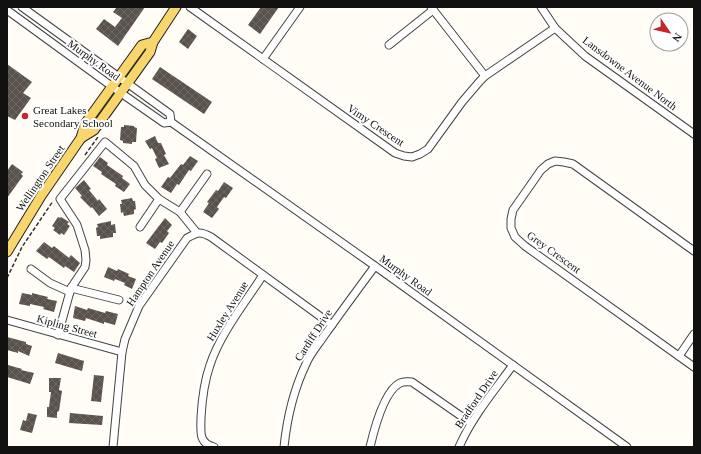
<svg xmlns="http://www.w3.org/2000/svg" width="701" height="454" font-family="Georgia,serif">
	<defs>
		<pattern id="building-cross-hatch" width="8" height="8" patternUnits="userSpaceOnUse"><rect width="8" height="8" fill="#5a524d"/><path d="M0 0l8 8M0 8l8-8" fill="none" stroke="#6d6662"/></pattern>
	</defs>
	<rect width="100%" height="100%" fill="#fffdf5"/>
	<g fill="url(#building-cross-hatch)">
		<path d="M117,7H145L118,46L96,29L104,19L115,27L122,18L113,12Z"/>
		<path d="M261,7H279L260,34L248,25Z"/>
		<path d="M188,29L197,36L188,49L179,42Z"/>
		<path d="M7,64L32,82L23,93L31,98L15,120L7,116Z"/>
		<path d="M160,67L212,102L204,114L152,79Z"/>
		<path d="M124,125L134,126V127L137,128L136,142H132V144L123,143V141L120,140L121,127H124Z"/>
		<path d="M155,136L158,143H161L166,154L164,155L169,164L159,168L155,159L157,158L152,148L150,149L145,141Z"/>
		<path d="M190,156L198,161L191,171L189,170L179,185L177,184L171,193L161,187L168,177L170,178L181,164L183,165Z"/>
		<path d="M100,157L108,163L107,165L123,176L122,178L130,184L124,192L115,186L116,184L101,174L102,172L93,166Z"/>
		<path d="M12,164L23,172L21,174L23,176L7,198V171Z"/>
		<path d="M84,180L91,189L89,190L98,201L99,199L107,209L99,216L92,207L91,208L80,197L82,196L75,188Z"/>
		<path d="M224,182L233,188L226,198L224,197L217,207L219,209L212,218L203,212L209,203L207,202L216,190L218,191Z"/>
		<path d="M132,198L133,201H135L136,209L134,210V214L124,216L123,212L121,213L120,204H122L121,200Z"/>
		<path d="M58,217L60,218L61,217L69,222L67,224L70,226L64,235L61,233L60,235L53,230L55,228L52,226Z"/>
		<path d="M165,218L172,225L167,231L169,233L162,243L160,242L155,249L146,243Z"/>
		<path d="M111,221V225L115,224L116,233H113V237L100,239V236H97L96,228L98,227L97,224Z"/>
		<path d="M44,242L52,248L54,246L69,258L71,255L80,263L74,272L65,266L64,268L49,257L47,259L36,251Z"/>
		<path d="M108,267L117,271L118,269L129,274L128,276L136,279L132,289L124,285L125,283L115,279L114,281L104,277Z"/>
		<path d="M22,293L32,295V293L48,297L47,299L57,301L54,312L43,309L44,307L30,304V306L19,304Z"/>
		<path d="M75,306L87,310L88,308L105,313L106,311L118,314L115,325L104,322V324L86,318L85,321L73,318Z"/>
		<path d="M7,337L26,342V344L32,346L29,356L18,351V353L7,350Z"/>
		<path d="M58,353L84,361L82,371L55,363Z"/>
		<path d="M8,365L22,369L21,370L34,373L30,384L7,377V368Z"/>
		<path d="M94,375L104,376L101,402L91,401Z"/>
		<path d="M49,378H61L59,390L62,391L59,411L57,412V418L47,417V407H49L51,392H49Z"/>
		<path d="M28,413L37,415L32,433L20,430L23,420L26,421Z"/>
		<path d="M70,413L103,416L102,425L69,423Z"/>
	</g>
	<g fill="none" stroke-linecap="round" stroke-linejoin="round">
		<defs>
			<g id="minor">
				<path d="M22,7L170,114L171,122"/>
				<path d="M190,7L395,153L404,156L412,157L420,154L428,149L462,102L480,81L485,76L555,28"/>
				<path d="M431,7L485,76"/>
				<path d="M541,7L555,28L585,56L694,134"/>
				<path d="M7,10L121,93L164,123L171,122L375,266L627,447"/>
				<path d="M389,45L433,10"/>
				<path d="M263,59L300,7"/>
				<path d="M180,212L207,174"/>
				<path d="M140,227L159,199"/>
				<path d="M694,251L573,164L564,162L555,161L548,164L541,170L513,210L511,219V228L515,237L525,246L694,367"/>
				<path d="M31,269L50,283L70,292"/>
				<path d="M71,288L119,300"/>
				<path d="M7,320L122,352"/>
				<path d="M58,335L71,288L85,267L86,260L85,250L77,225L60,199L105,142L134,166L145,185L159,199L180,212L197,233"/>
				<path d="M679,356L694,334"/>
				<path d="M113,447L122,352L125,339L139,306L187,238C198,232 200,231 211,237L332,325"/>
				<path d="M214,447C198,443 201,431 201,417C202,400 204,382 210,365C220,334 245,303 263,275"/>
				<path d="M284,447C287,418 293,391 306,364C310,354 318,345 324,336C341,312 358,289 375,266"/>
				<path d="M370,447C374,430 384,391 400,383C404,381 407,382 412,382L471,423"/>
				<path d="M459,447C472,417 494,391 513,365"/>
			</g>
			<g id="major">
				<path d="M81,138L94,130L150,52L153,42L176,7"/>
				<path d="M7,252L41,196L81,138L85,124L142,45L153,42"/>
			</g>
		</defs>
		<use href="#minor" stroke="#444" stroke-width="9"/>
		<use href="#major" stroke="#222" stroke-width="11"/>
		<g stroke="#333" stroke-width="1.5" stroke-dasharray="4 2" stroke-linecap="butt">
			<path d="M85,155L98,137"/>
			<path d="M7,278L22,247L53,201"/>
		</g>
		<use href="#minor" stroke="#fff" stroke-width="7"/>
		<use href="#major" stroke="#f9d66b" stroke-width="9"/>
	</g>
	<circle fill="#c4262e" stroke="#fff" stroke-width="1.5" cx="25" cy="116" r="4"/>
	<g text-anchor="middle" stroke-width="4" stroke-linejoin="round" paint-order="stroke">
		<g font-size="11" fill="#111" stroke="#fff">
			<text transform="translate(94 60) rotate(36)" y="4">Murphy Road</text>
			<text transform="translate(630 73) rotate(37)" y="4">Lansdowne Avenue North</text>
			<text transform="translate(376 125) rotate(34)" y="4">Vimy Crescent</text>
			<text transform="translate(40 178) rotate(-56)" y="4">Wellington Street</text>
			<text transform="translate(554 252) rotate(36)" y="4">Grey Crescent</text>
			<text transform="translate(150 273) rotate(-56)" y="4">Hampton Avenue</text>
			<text transform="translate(406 275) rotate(36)" y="4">Murphy Road</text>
			<text transform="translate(227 311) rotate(-58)" y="4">Huxley Avenue</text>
			<text transform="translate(67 326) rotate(15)" y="4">Kipling Street</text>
			<text transform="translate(313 335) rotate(-57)" y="4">Cardiff Drive</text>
			<text transform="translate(476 399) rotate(-56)" y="4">Bradford Drive</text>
		</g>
		<g font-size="11" fill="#111" stroke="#fff" text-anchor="start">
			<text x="33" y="114">Great Lakes<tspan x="33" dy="13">Secondary School</tspan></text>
		</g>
	</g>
	<rect width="701" height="454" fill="none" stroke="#111111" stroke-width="16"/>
	<g transform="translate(669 32) rotate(124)"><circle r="19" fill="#ffffff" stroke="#a0a0a0"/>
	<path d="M0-3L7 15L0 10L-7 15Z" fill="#c4262e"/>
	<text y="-6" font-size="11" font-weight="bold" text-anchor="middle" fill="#111111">N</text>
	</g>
</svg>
